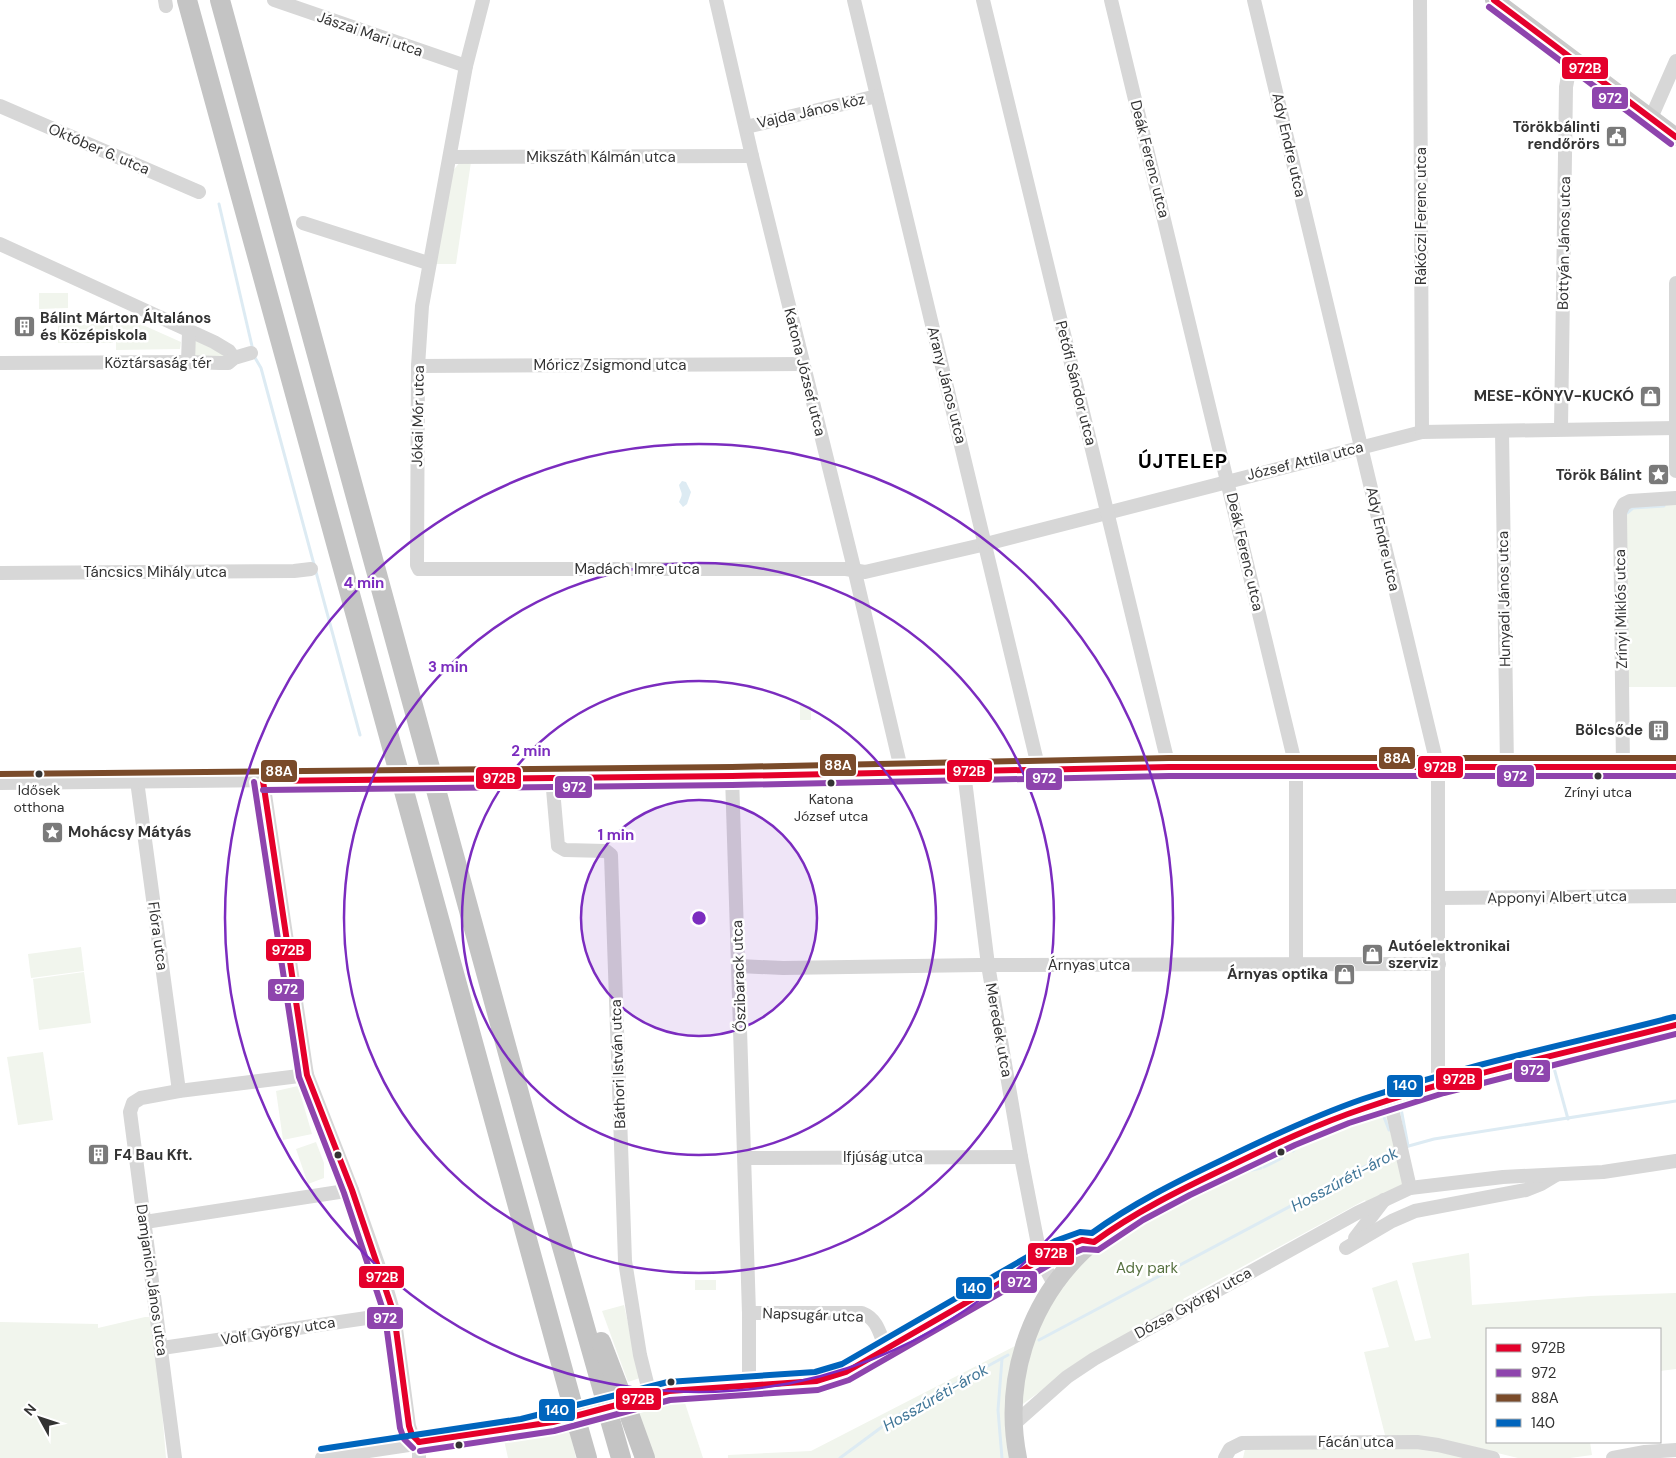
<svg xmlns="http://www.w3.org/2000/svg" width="1676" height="1458" font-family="'DM Sans',sans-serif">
	<rect width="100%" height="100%" fill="#fff"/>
	<g fill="#f1f5ed">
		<path d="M460,162H471L456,264H433L452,172Z"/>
		<path d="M39,293H68V308L39,309Z"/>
		<rect x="58" y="313" width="55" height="30"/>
		<path d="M116,313L181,342L180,349L116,350Z"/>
		<path d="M193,339L225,354L222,359H193Z"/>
		<path d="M1676,504V687H1625L1623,514L1627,507Z"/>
		<path d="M800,705L811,706V720H800Z"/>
		<path d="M81,947L84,971L31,978L28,954Z"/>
		<path d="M84,972L91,1023L39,1030L33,979Z"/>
		<path d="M43,1052L53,1120L18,1125L7,1057Z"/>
		<path d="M298,1086L312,1134L283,1140L276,1091Z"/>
		<path d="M1383,1110L1386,1111L1403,1184L1400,1187L1367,1203L1365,1200L1183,1299L1185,1302L1091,1355L1020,1406L1021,1393L1039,1320L1074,1269L1122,1228L1221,1180L1239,1169L1259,1162L1261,1164L1283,1154L1282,1151L1300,1139Z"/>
		<path d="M316,1142L324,1163V1178L308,1184L296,1149Z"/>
		<path d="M1469,1253L1472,1305L1591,1296L1676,1293V1369L1660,1371V1329H1487V1442H1590L1592,1455L1570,1458H1518L1435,1438L1419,1446L1482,1458H1243L1247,1441L1386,1439L1364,1352L1389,1347L1372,1288L1397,1280L1415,1341L1431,1338L1412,1263Z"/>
		<rect x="695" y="1280" width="21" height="10"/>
		<path d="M624,1305L640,1378L628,1382L602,1311Z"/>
		<path d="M145,1317H154L166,1458H0V1322L98,1324V1328Z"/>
		<path d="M1019,1344L1013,1458H728V1455L811,1451Z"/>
		<path d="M682,1394L703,1458H654L634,1405Z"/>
		<path d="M568,1424L576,1458H508L504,1440Z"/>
	</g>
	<path fill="#ddebf3" d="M682,481L686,482L691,492L687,504L683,507L679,502C684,492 681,494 679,485Z"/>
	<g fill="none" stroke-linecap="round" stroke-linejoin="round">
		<g stroke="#ddebf3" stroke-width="3">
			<path d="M219,204L252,346"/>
			<path d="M254,356L261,368L360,735"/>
			<path d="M1627,513L1633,508L1664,506"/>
			<path d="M1554,1068L1568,1119"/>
			<path d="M1400,1103L1408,1146"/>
			<path d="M1372,1115H1382"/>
			<path d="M1384,1117L1389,1130"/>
			<path d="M1405,1147L1434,1139L1676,1101"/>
			<path d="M1293,1151L1300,1142"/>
			<path d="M1264,1167L1282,1158"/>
			<path d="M1215,1184L1234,1174L1261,1168"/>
			<path d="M1170,1204L1208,1187"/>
			<path d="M1039,1340L1396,1150"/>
			<path d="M1002,1359L998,1410L1002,1458"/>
			<path d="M840,1458L898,1415L1008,1355"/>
		</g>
		<g stroke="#d7d7d7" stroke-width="14">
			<path d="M165,0L166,6"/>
			<path d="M274,0L466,66"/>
			<path d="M483,0L466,66L422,306L418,366L417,565L419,569H846L865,572L986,544L1422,432L1676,428"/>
			<path d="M716,0L752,156L853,564L902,773"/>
			<path d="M854,0L1039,770"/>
			<path d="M983,0L1169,767"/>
			<path d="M1111,0L1296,767V965"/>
			<path d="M1254,0L1438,768V1086"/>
			<path d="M1420,0L1422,432"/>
			<path d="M0,106L199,192"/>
			<path d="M1651,118L1676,61"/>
			<path d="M746,127L877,96"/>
			<path d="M450,157L752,156"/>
			<path d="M303,223L428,263"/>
			<path d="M0,244L214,342L229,351L234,358"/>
			<path d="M1676,283V471"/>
			<path d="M188,362L189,332"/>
			<path d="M0,363L188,362L220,363H228L234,358L251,353"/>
			<path d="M418,366L803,364"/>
			<path d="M1561,428L1566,87L1569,71L1575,60"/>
			<path d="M1502,431L1507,768"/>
			<path d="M0,573L294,571L311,569"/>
			<path d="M1623,767L1620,512L1624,504L1630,501L1676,498"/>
			<path d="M964,772L988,965L1021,1157L1041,1260L1054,1284"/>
			<path d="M732,776L749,1313V1385"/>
			<path d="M552,778L558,846L565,850L606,851L611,855L625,1261L640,1355L650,1395"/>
			<path d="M463,779L732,776L1169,767H1676"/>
			<path d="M137,781L179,1091"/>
			<path d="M263,781L307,1075L352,1190L387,1290L394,1314L409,1426L412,1435L419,1442V1458"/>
			<path d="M0,783L373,779"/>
			<path d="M1439,898L1676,896"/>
			<path d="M739,966L783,968L979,965L1439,964"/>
			<path d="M1390,1100L1410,1188"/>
			<path d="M745,1158L1021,1157"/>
			<path d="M145,1222L352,1190"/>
			<path d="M1355,1238L1384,1200"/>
			<path d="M1346,1248L1392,1221L1415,1211L1526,1190L1541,1184L1556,1175"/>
			<path d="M749,1313H862C878,1319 880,1335 886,1349"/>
			<path d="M162,1348L394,1314"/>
			<path d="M1014,1424L1067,1377L1094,1359L1357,1213L1410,1188L1503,1177L1603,1172L1676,1161"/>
			<path d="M175,1458L130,1112L133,1103L141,1098L179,1091L307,1075"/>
			<path d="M322,1458L523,1428L669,1391L817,1381L846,1372L1059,1249L1082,1240L1094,1242"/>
			<path d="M1225,1458L1230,1449L1242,1443L1417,1442L1438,1445L1493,1458"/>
			<path d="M1613,1458L1645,1452L1676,1450"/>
		</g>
		<g stroke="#cacaca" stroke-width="18">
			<path d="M1494,0L1676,137"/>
			<path d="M1018,1458C1003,1383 1027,1305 1083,1251C1118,1218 1166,1196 1209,1175C1260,1151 1311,1127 1365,1108C1466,1073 1573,1053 1676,1025"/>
		</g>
		<g stroke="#c4c4c4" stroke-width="20">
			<path d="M187,0L573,1407"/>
			<path d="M220,0L531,1137L605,1398"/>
			<path d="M601,1342L621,1394"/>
			<path d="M628,1411L645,1458"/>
			<path d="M609,1416L621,1458"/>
			<path d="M577,1423L587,1458"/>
		</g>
		<path stroke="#d7d7d7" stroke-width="14" d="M373,779H463"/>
		<g stroke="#c4c4c4" stroke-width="20">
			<path d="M621,1394L628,1411"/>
			<path d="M605,1398L609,1416"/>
			<path d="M573,1407L577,1423"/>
		</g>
		<defs>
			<g id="bus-1">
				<path d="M1494,0L1676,137"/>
				<path d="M263,781L732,776L1169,767H1676"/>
				<path d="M263,781L307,1075L352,1190L394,1314L409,1426L412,1435L419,1442"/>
				<path d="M419,1442L553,1422L669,1391L817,1381L846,1372L1059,1249L1082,1240L1094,1242C1135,1212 1180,1190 1226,1168C1271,1146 1317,1124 1365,1108C1467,1073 1572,1052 1676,1025"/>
			</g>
			<g id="bus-2">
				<path d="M1489,7L1671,144"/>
				<path d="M254,782L299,1077L344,1193L385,1316L400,1428L404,1439L413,1448"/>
				<path d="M263,790L732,785L1169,776H1676"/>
				<path d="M420,1451L554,1431L670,1400L818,1390L849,1380L1063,1257L1083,1249L1098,1250L1143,1220L1190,1195L1295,1145L1349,1123L1444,1093L1676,1034"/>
			</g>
			<path id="bus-3" d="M0,774L732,767L1169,758H1676"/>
			<path id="bus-4" d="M321,1449L521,1419L668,1382L815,1372L842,1364L1055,1241L1080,1232L1092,1233C1132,1204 1176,1182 1220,1161C1267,1138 1314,1116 1363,1099C1465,1065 1570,1044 1674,1017"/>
		</defs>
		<use href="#bus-1" stroke="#fff" stroke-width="10"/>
		<use href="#bus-2" stroke="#fff" stroke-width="10"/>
		<use href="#bus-3" stroke="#fff" stroke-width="10"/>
		<use href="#bus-4" stroke="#fff" stroke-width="10"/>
		<use href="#bus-1" stroke="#e4002b" stroke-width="6"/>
		<use href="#bus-2" stroke="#8e44ad" stroke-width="6"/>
		<use href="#bus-3" stroke="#7a4b2a" stroke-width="6"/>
		<use href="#bus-4" stroke="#0065bd" stroke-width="6"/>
	</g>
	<circle cx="699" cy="918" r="118" fill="#7b2cbf" fill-opacity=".12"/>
	<g fill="none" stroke="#7b2cbf" stroke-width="2.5">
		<circle cx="699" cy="918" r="118"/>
		<circle cx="699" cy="918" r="237"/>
		<circle cx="699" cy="918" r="355"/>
		<circle cx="699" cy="918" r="474"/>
	</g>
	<defs>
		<symbol id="civic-square" viewBox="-11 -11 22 22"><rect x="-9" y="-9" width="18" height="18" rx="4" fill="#7a7a7a" stroke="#fff"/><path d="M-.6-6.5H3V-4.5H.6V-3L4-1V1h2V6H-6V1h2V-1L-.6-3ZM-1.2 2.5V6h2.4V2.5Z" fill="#fff"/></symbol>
		<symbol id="building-square" viewBox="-11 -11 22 22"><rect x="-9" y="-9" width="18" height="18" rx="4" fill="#7a7a7a" stroke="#fff"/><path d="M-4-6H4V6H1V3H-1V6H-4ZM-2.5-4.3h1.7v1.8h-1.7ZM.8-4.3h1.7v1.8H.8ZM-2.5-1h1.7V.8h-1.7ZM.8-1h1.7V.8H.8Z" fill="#fff"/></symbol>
		<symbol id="shop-square" viewBox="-11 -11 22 22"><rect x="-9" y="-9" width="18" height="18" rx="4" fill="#7a7a7a" stroke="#fff"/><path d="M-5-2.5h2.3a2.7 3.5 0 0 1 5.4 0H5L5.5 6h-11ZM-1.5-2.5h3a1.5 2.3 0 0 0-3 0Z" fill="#fff"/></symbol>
		<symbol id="sight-square" viewBox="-11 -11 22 22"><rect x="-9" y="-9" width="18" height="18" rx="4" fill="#7a7a7a" stroke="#fff"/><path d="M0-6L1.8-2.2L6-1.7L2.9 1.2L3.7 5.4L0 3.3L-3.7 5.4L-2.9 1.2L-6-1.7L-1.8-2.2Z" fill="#fff"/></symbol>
	</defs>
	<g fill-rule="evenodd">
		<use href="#civic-square" x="1604" y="124" width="25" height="25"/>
		<use href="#building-square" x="12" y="314" width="25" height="25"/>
		<use href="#shop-square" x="1638" y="384" width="25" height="25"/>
		<use href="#sight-square" x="1646" y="462" width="25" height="25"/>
		<use href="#building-square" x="1646" y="718" width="25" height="25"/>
		<use href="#sight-square" x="40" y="820" width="25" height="25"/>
		<use href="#shop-square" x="1360" y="942" width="25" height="25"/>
		<use href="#shop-square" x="1332" y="962" width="25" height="25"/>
		<use href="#building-square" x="86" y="1142" width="25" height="25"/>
	</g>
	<g fill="#333" stroke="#fff" stroke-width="2">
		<circle cx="39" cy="774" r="4.5"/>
		<circle cx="1598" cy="776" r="4.5"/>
		<circle cx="831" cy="783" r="4.5"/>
		<circle cx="1281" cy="1152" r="4.5"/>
		<circle cx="338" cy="1155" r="4.5"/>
		<circle cx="671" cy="1382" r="4.5"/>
		<circle cx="459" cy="1445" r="4.5"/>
	</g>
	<g text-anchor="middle" stroke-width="5" stroke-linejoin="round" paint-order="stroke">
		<g font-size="14" fill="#333" stroke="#fff">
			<text x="39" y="795">Idősek<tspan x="39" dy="17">otthona</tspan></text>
			<text x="1598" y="797">Zrínyi utca</text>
			<text x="831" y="804">Katona<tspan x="831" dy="17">József utca</tspan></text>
		</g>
		<g font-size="15" fill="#333" stroke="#fff">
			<text transform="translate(370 34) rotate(19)" y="5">Jászai Mari utca</text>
			<text transform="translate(811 111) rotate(-13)" y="5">Vajda János köz</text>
			<text transform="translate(1289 145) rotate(77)" y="5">Ady Endre utca</text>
			<text transform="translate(99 149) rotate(23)" y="5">Október 6. utca</text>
			<text x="601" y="162">Mikszáth Kálmán utca</text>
			<text transform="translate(1150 159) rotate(76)" y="5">Deák Ferenc utca</text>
			<text transform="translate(1421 216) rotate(-90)" y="5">Rákóczi Ferenc utca</text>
			<text transform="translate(1564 243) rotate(-89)" y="5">Bottyán János utca</text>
			<text x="158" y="368">Köztársaság tér</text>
			<text x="610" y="370">Móricz Zsigmond utca</text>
			<text transform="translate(805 372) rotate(76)" y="5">Katona József utca</text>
			<text transform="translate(1076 383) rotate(76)" y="5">Petőfi Sándor utca</text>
			<text transform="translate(947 385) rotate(76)" y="5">Arany János utca</text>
			<text transform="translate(418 416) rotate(-89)" y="5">Jókai Mór utca</text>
			<text transform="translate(1305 461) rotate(-14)" y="5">József Attila utca</text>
			<text transform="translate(1383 539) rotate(77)" y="5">Ady Endre utca</text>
			<text transform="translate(1245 552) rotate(77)" y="5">Deák Ferenc utca</text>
			<text x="637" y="574">Madách Imre utca</text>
			<text x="155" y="577">Táncsics Mihály utca</text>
			<text transform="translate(1504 599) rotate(-91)" y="5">Hunyadi János utca</text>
			<text transform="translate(1621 609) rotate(-91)" y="5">Zrínyi Miklós utca</text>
			<text transform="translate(1557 897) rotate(-1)" y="5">Apponyi Albert utca</text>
			<text transform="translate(158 936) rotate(82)" y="5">Flóra utca</text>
			<text x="1089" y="970">Árnyas utca</text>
			<text transform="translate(739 976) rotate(-92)" y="5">Őszibarack utca</text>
			<text transform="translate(999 1030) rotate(80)" y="5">Meredek utca</text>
			<text transform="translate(618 1064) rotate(-92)" y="5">Báthori István utca</text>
			<text x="883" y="1162">Ifjúság utca</text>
			<text transform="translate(152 1280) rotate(82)" y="5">Damjanich János utca</text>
			<text transform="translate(1193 1303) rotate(-29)" y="5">Dózsa György utca</text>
			<text transform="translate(813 1315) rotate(2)" y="5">Napsugár utca</text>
			<text transform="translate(278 1331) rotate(-9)" y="5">Volf György utca</text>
			<text x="1356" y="1447">Fácán utca</text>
		</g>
		<g font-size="15" font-weight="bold" fill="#333" stroke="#fff" text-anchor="end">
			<text x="1600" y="132">Törökbálinti<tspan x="1600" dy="17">rendőrörs</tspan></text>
			<text x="40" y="323" text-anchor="start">Bálint Márton Általános<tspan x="40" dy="17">és Középiskola</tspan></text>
			<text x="1634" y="401">MESE-KÖNYV-KUCKÓ</text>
			<text x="1642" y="480">Török Bálint</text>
			<text x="1643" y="735">Bölcsőde</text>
			<text x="68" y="837" text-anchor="start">Mohácsy Mátyás</text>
			<text x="1388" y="951" text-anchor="start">Autóelektronikai<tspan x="1388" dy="17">szerviz</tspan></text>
			<text x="1328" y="979">Árnyas optika</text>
			<text x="114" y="1160" text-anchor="start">F4 Bau Kft.</text>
		</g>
		<g font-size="15" fill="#56703f" stroke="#fff">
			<text x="1147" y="1273">Ady park</text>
		</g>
		<g font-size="16" font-style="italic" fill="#3f7597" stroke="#fff">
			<text transform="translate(1344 1179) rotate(-28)" y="6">Hosszúréti-árok</text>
			<text transform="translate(935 1397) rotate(-30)" y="6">Hosszúréti-árok</text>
		</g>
		<g font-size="20" font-weight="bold" letter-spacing="1" fill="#000" stroke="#fff">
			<text x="1183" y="468">ÚJTELEP</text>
		</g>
	</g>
	<circle cx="699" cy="918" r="8" fill="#7b2cbf" stroke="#fff" stroke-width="2.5"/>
	<g font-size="15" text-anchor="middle" font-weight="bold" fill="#7b2cbf" stroke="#fff" stroke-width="5" stroke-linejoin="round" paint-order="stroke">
		<text x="364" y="588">4 min</text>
		<text x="448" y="672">3 min</text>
		<text x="531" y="756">2 min</text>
		<text x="616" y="840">1 min</text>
	</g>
	<g stroke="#fff" stroke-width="2">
		<rect x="1561" y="56" width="48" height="24" rx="5" fill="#e4002b"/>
		<rect x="1591" y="86" width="38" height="24" rx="5" fill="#8e44ad"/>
		<rect x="1378" y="746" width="38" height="24" rx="5" fill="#7a4b2a"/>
		<rect x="819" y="753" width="38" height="24" rx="5" fill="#7a4b2a"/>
		<rect x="1417" y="755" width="47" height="24" rx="5" fill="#e4002b"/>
		<rect x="946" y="759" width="47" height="24" rx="5" fill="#e4002b"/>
		<rect x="260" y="759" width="38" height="24" rx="5" fill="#7a4b2a"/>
		<rect x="1496" y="764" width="39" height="24" rx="5" fill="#8e44ad"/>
		<rect x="475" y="766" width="47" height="24" rx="5" fill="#e4002b"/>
		<rect x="1025" y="767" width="38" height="24" rx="5" fill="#8e44ad"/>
		<rect x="554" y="775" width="39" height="24" rx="5" fill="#8e44ad"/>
		<rect x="265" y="938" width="47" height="24" rx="5" fill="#e4002b"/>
		<rect x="267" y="978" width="38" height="24" rx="5" fill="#8e44ad"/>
		<rect x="1513" y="1059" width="38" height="24" rx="5" fill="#8e44ad"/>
		<rect x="1435" y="1067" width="48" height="24" rx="5" fill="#e4002b"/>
		<rect x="1386" y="1074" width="38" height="24" rx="5" fill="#0065bd"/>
		<rect x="1027" y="1242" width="48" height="24" rx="5" fill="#e4002b"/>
		<rect x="358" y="1265" width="47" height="24" rx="5" fill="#e4002b"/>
		<rect x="1000" y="1270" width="38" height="24" rx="5" fill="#8e44ad"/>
		<rect x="955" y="1276" width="38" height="24" rx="5" fill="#0065bd"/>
		<rect x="366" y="1306" width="38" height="24" rx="5" fill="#8e44ad"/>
		<rect x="615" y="1387" width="47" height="24" rx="5" fill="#e4002b"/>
		<rect x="538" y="1398" width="38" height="24" rx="5" fill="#0065bd"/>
	</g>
	<g font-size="14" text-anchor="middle" font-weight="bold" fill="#fff">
		<text x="1585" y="73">972B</text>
		<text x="1610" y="103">972</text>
		<text x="1397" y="763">88A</text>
		<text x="838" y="770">88A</text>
		<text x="1440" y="772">972B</text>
		<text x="969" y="776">972B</text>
		<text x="279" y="776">88A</text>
		<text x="1515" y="781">972</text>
		<text x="499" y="783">972B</text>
		<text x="1044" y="783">972</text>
		<text x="574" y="792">972</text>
		<text x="288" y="955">972B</text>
		<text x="286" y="994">972</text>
		<text x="1532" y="1075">972</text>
		<text x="1459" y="1084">972B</text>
		<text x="1405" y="1090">140</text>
		<text x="1051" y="1258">972B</text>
		<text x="382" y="1282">972B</text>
		<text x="1019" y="1287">972</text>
		<text x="974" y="1293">140</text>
		<text x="385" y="1323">972</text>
		<text x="638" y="1404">972B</text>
		<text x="557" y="1415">140</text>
	</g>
	<rect x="1486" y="1328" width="175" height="115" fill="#ffffff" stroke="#adadad"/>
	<rect x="1496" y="1344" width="25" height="8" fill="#e4002b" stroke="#adadad"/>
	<text x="1531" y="1353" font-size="15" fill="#333333">972B</text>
	<rect x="1496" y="1369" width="25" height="8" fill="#8e44ad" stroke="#adadad"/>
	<text x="1531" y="1378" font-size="15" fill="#333333">972</text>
	<rect x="1496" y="1394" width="25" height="8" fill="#7a4b2a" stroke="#adadad"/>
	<text x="1531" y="1403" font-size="15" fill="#333333">88A</text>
	<rect x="1496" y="1419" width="25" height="8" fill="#0065bd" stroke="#adadad"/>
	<text x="1531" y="1428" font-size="15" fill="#333333">140</text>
	<g transform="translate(40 1418) rotate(310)" stroke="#ffffff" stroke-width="4" paint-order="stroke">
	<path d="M0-4L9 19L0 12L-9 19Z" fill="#333333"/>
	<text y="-8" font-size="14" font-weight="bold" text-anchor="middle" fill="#333333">N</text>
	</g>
</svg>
